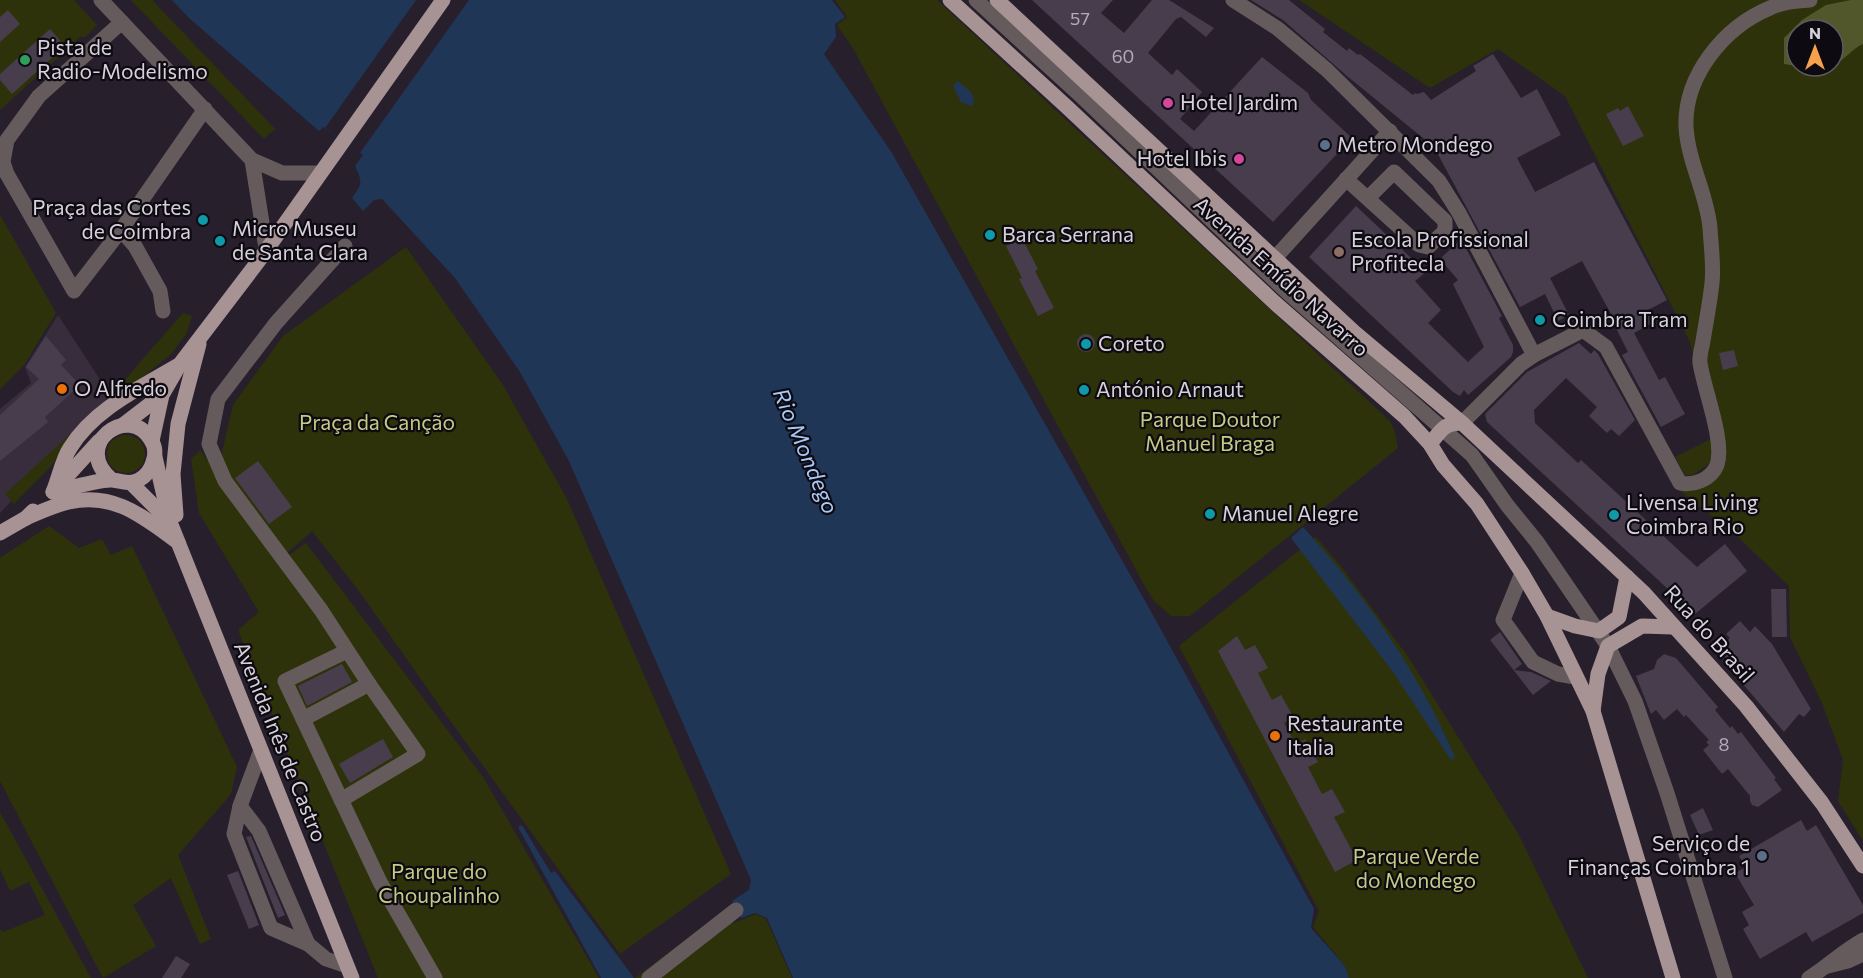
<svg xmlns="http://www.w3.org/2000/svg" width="1863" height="978" font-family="Commissioner,sans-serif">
	<rect width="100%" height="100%" fill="#281f2d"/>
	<path fill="#372d3c" d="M58,315L110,395L0,513V409L31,383L25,367Z"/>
	<g fill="#2e320a" fill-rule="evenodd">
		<path d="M0,0H74L97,25L85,37H80L0,110Z"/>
		<path d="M131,0H152L275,129L264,139Z"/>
		<path d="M835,0H937L1390,421L1395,432L1398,448L1190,616H1171L1154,601L1147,590L854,50L837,25L847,17Z"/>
		<path d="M1299,0H1863V841L1838,801L1843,760L1822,703L1790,637L1789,586L1736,535L1680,491L1712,463L1718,450L1690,342L1565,96L1498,49L1430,88ZM1797,30H1833V66H1797Z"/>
		<path d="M0,215L56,313L24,365L0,389Z"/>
		<path d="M406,247L503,385L567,499L731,874L620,954L446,715L359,591L312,531L285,555L220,461L233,405L283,336Z"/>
		<path d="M183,313L192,316L186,334L171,354L75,432L51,466L14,504L5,494L109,398Z"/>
		<circle cx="126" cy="454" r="19"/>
		<path d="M1713,438L1711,462L1693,475H1685L1675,457Z"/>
		<path d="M200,450L281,561L306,543L483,777L599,978H378L238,630L259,612L199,513L191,459Z"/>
		<path d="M49,526L79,548L102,539L111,555L132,546L237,767L231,794L178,855L211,939L200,944L171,878L133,905L156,946L103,978L0,781V558Z"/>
		<path d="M1316,537L1340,565L1409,658L1519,835L1588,978H1349L1345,966L1313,927L1319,911L1179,646Z"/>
		<path d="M0,812L91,978H0V930H2L3,932L45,915L29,882L10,891L0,869Z"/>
		<path d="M727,908L734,923L756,914L766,919L792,978H635Z"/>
	</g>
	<path fill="#52572b" d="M1851,0H1863V44C1852,48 1845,61 1833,64V30H1797V66L1784,64V38L1802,20L1826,5Z"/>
	<g fill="#1f3656">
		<path d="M172,0H832L845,17L835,24L836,37L824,54L892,153L1154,617L1314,909L1311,928L1345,966L1349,978H793L767,918L755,913L741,918L732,901L749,890L751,880L569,461L520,372L455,278L382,199L374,200L363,211L352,198C362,183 363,183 355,166L363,155L323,127L319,131L189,18Z"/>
		<path d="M958,81L972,93L974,102L972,106L961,102L953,86Z"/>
		<path d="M1303,527C1366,596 1418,671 1455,757L1451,760L1393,672L1291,538Z"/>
		<path d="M522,825L551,873L555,871L634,978H601L518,827Z"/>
	</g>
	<path fill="#281f2d" d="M416,0H469L360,153L325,128Z"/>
	<g fill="#473d4d">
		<path d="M1032,0H1113L1101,13L1124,33L1152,0H1169L1214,28L1206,37L1181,17L1176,19L1148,53L1172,75L1177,69L1202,92L1180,119L1194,131L1262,57L1308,93L1311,100L1352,138L1273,222Z"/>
		<path d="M1251,0H1289L1325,29L1323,32L1347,51L1349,48L1358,55L1360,54L1413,95L1415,93L1417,94L1424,92L1431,100L1476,71L1473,66L1493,54L1521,98L1537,89L1561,135L1517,158L1535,192L1594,162L1667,300L1648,310L1654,322L1634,333L1659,380L1665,377L1685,414L1661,427L1622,355L1628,352L1615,326L1617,325L1582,261L1550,278L1569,315L1558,321L1545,294L1520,307L1434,147L1347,76L1283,20Z"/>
		<path d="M8,10L20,24L0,42V17Z"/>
		<path d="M50,29L65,46L12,94L0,80V74Z"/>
		<path d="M1628,106L1644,136L1623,146L1606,114L1618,108L1620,111Z"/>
		<path d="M1356,206L1426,272L1415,281L1441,310L1428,323L1468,362L1484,347L1453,284L1458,280L1440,259L1461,239L1502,316L1499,318L1513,345V352L1511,357L1468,395L1464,390L1460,396L1453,392L1309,257Z"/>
		<path d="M1022,238L1038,269L1035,271L1054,308L1038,316L1019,279L1022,278L1006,246Z"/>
		<circle cx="1086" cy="343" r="9"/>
		<path d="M46,336L66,360L61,365L80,385L45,417L48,422L0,461V415L39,379L26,367Z"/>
		<path d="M1579,343L1591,354L1594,350L1598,354L1635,420L1619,436L1611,429L1607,433L1589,416L1597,407L1566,378L1534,410L1535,423L1578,463L1581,460L1697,567L1725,544L1747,571L1695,614L1487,422L1485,414L1527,372Z"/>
		<path d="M1734,350L1738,366L1723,370L1719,353Z"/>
		<path d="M258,461L292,507L269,524L235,478Z"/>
		<path d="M1771,589H1786L1787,637H1772Z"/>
		<path d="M1740,621L1750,632L1755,626L1772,644L1811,709L1804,717L1799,714L1784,732L1735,675L1739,671L1718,650L1730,638L1726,634Z"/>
		<path d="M1500,632L1522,664L1514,670L1531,672L1551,681L1533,695L1490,640Z"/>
		<path d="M1237,636L1245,650L1255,645L1268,668L1258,673L1272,700L1281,695L1294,718L1284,723L1296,745L1305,739L1318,762L1308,767L1322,794L1332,789L1345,812L1334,817L1357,860L1335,872L1218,651Z"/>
		<path d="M1664,654L1676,658L1718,707L1715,710L1730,728L1732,726L1738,734L1741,732L1776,778L1774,779L1782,790L1758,807L1752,805L1750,801V796L1728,769L1722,774L1703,750L1709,745L1706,742L1709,740L1686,715L1684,717L1677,709L1664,720L1656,710L1651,714L1636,676L1654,669L1657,660Z"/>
		<path d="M342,664L352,682L307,706L298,686Z"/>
		<path d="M383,739L393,757L350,783L339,764Z"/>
		<path d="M1703,808L1713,830L1699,835L1690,815Z"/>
		<path d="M1801,820L1807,831L1816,825L1863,905V913L1812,942L1806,932L1760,959L1743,929L1749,925L1742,912L1754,905L1735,873L1746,867L1739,856Z"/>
		<path d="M251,836L285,915L278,918L246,837Z"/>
		<path d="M238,871L259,925L249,929L227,875Z"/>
		<path d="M176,956L190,964L181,978H162Z"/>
	</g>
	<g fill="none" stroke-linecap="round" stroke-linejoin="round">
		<g stroke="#655b5c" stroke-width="15">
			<path d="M101,0L252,160L282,173H320"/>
			<path d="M976,0L1080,95L1286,291L1472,455L1507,505L1537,542L1608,646L1635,701L1667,793L1725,978"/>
			<path d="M1233,0L1277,28L1327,70L1439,181L1459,213L1534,355"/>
			<path d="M122,22L39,96L7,140L3,162L7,174L74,291L121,230L205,109"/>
			<path d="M252,160L266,248"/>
			<path d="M1346,179L1419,245L1428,247L1445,231V221L1394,172L1368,198"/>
			<path d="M121,230L135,246L160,291L163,311"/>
			<path d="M1275,258L1390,131"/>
			<path d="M1462,423L1521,364L1534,355L1583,330L1606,347L1680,483C1693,486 1711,480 1717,465C1725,441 1704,390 1700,363C1699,356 1702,348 1703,341C1706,322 1710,302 1712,283C1714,266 1711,246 1710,228C1707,194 1688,162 1686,127C1684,76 1724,27 1770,8C1782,2 1796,1 1810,0"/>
			<path d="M1522,573L1503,620L1533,662L1558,674L1575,677"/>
			<path d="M347,651L285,681L380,882L435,978"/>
			<path d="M303,719L369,684"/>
			<path d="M261,750L240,806L234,834L271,928L308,944L326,959L347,966"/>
			<path d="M341,800L418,754L369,684L321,610L225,481L209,444L218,399L276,323L345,246"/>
			<path d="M240,806L259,831L308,944"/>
			<path d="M1828,966L1848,961L1863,954"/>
			<path d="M649,978L736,910"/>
			<path d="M1809,978C1828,966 1843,951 1863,940"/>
		</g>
		<g stroke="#a79294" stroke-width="15">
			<path d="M950,0L1068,108L1275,303L1404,416L1430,444L1443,465L1477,504L1522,573L1547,616L1593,711L1673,978"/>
			<path d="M997,0L1354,332L1462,423L1644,593L1746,706L1822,803L1863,866"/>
			<path d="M123,425L162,395"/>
			<path d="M152,441L162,395L180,364L260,259L443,0"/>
			<path d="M1430,444C1441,431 1443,423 1462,423"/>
			<path d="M155,457L170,522L352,978"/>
			<path d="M131,483L170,522"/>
			<path d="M60,484L99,441"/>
			<path d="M53,492C66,489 101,479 112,480C123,481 129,485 139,480C146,476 151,469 153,462C156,454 155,446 151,440C129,402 70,445 112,480"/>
			<path d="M53,492C59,478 62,460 70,448C94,409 140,388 177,366"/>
			<path d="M176,515L173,474L178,424L199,344"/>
			<path d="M26,518C40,512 55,505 69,502C115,492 143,517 178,542"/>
			<path d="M0,533L26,518L33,511"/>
			<path d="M1547,616L1575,626L1599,631L1619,617L1627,577"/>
			<path d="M1593,711L1598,674L1608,646L1642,626L1673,627"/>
		</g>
	</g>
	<circle fill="#2e9e5b" stroke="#0e0a11" stroke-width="2" cx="25" cy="60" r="6"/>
	<g fill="#d1479c" stroke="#0e0a11" stroke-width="2">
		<circle cx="1168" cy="103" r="6"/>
		<circle cx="1239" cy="159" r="6"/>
	</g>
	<g fill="#5c6f8a" stroke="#0e0a11" stroke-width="2">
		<circle cx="1325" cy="145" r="6"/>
		<circle cx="1762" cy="856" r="6"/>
	</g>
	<g fill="#0f9aa8" stroke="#0e0a11" stroke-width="2">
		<circle cx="203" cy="220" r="6"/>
		<circle cx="990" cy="235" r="6"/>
		<circle cx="220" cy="241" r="6"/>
		<circle cx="1540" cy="320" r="6"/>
		<circle cx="1086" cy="344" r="6"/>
		<circle cx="1084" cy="390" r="6"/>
		<circle cx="1210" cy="514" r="6"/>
		<circle cx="1614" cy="515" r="6"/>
	</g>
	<circle fill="#8d6e63" stroke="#0e0a11" stroke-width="2" cx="1339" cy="252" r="6"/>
	<g fill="#e8710a" stroke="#0e0a11" stroke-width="2">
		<circle cx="62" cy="389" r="6"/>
		<circle cx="1275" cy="736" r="6"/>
	</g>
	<g text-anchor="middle" stroke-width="4.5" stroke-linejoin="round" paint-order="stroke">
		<g font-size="18" fill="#b3acb8">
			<text x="1080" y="25">57</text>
			<text x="1123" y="63">60</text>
			<text x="1724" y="751">8</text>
		</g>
		<g font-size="21" fill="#d7d1db" stroke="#0e0a11" text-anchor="start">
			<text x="37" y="55">Pista de<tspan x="37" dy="24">Radio-Modelismo</tspan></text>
			<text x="1180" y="110">Hotel Jardim</text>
			<text x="1337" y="152">Metro Mondego</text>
			<text x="1227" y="166" text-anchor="end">Hotel Ibis</text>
			<text x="191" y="215" text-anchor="end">Praça das Cortes<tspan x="191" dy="24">de Coimbra</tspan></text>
			<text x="232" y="236">Micro Museu<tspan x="232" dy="24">de Santa Clara</tspan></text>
			<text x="1002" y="242">Barca Serrana</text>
			<text x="1351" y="247">Escola Profissional<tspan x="1351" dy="24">Profitecla</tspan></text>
			<text x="1552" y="327">Coimbra Tram</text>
			<text x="1098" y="351">Coreto</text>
			<text x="74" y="396">O Alfredo</text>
			<text x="1096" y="397">António Arnaut</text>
			<text x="1626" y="510">Livensa Living<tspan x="1626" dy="24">Coimbra Rio</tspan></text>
			<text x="1222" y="521">Manuel Alegre</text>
			<text x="1287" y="731">Restaurante<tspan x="1287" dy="24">Italia</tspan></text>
			<text x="1750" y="851" text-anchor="end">Serviço de<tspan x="1750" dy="24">Finanças Coimbra 1</tspan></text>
		</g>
		<g font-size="21" fill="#d7d1db" stroke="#0e0a11">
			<text transform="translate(1281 277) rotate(42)" y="7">Avenida Emídio Navarro</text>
			<text transform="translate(1709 634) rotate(48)" y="7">Rua do Brasil</text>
			<text transform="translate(280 742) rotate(68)" y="7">Avenida Inês de Castro</text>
		</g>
		<g font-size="21" fill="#c4cc84" stroke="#0e0a11">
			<text x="1210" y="427">Parque Doutor<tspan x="1210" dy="24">Manuel Braga</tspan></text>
			<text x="377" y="430">Praça da Canção</text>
			<text x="1416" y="864">Parque Verde<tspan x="1416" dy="24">do Mondego</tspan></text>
			<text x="439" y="879">Parque do<tspan x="439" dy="24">Choupalinho</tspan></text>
		</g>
		<g font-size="22" font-style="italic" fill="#a8c9f8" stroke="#0e0a11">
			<text transform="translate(806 451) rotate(67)" y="8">Rio Mondego</text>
		</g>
	</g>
	<g transform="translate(1815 48)"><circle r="28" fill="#0e0a11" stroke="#5e5a62" stroke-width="1.5"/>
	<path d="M0-4.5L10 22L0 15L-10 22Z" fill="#f8a14b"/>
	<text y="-9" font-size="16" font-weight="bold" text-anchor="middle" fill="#d7d1db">N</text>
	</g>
</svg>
